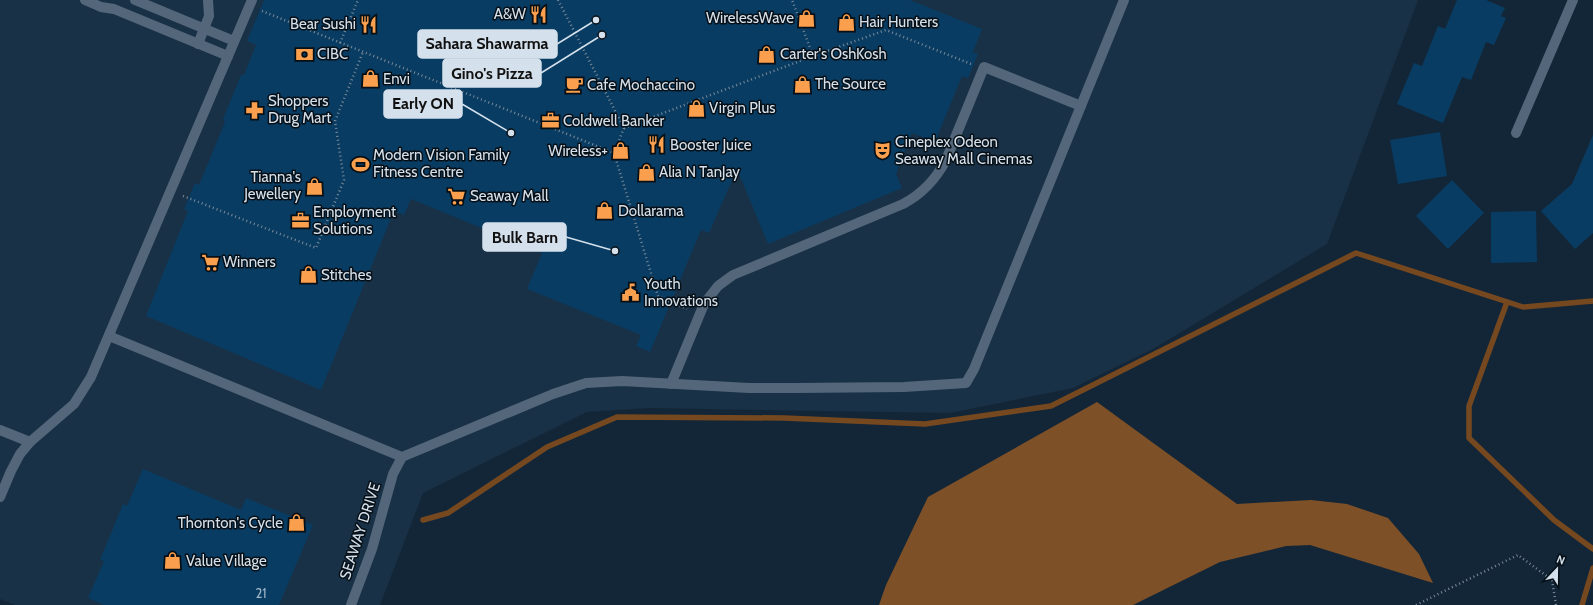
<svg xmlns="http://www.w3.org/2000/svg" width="1593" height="605" font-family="Cabin,sans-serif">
	<rect width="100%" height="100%" fill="#132637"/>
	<path fill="#193146" d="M0,0H1418L1327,244L1153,349L1073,388L950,413L649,408L587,412L423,493L380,605H15L0,599Z"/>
	<path fill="#7e5027" d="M1097,402L1237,504L1311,500L1347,504L1388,518L1419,554L1433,583L1310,545L1286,546L1220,562L1133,605H879L886,585L928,497Z"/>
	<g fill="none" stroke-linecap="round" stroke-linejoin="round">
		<g stroke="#76481f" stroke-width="5.5">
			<path d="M1507,302L1469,406V438L1554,520L1593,549"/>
			<path d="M423,520L448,513L547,447L617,417L784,418L925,424L1051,406L1356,253L1523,307L1593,301"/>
			<path d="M1582,605L1593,568"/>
		</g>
	</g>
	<g fill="#093c62">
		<path d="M264,0H910L982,29L973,52L978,54L968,78L962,76L935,142L912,133L896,174L902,188L768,244L737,169L709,233L701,230L650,352L636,346L641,335L527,289L542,253L411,199L404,215L394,211L321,390L146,316L188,211L184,209L195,183L199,185L225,122L223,119L241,75H244L256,45L247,41Z"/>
		<path d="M1457,0H1486L1505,8L1501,16L1506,18L1494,45L1486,42L1471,80L1462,77L1443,123L1397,104L1414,63L1422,66L1438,26L1445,29Z"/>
		<path d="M1440,132L1447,176L1398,184L1390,140Z"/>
		<path d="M1593,135V233L1575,249L1541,211L1572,184Z"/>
		<path d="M1452,180L1484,213L1448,249L1416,216Z"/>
		<path d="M1536,211L1537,262L1491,263V212Z"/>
		<path d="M143,469L241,510L246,498L313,525L279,605H104L88,598L104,561L100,560L123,504L127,506Z"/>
	</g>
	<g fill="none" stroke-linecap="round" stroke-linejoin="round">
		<g stroke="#7b8a98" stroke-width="2.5" stroke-dasharray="1 3" stroke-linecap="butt">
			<path d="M558,0L624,128L813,56L792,0"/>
			<path d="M262,11L614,153"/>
			<path d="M340,43L358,0"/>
			<path d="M813,56L886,30L971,64"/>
			<path d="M624,128L614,153L658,296L687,309"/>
			<path d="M183,196L316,248L344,180L335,121L363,52"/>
			<path d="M1416,605L1518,555L1552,580L1556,605"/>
		</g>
		<g stroke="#54677a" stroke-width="10">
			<path d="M85,0L101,7L114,9L228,56"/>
			<path d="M135,0L234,41"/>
			<path d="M198,44L209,16L208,0"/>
			<path d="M1516,133L1573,0"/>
			<path d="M109,336L402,457L393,474L372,549L351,605"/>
			<path d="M671,384L704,304L718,286L733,275L903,204C922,194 936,179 946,160L984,67L1081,106"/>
			<path d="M0,430L30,442"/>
			<path d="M402,457L553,394L586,383L622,381L749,388H796L904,387L966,383L974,369L1124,0"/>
			<path d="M0,497L11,471L20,454L30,442L74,404L91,377L252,0"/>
		</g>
	</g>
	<defs>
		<symbol id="restaurant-bare" viewBox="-9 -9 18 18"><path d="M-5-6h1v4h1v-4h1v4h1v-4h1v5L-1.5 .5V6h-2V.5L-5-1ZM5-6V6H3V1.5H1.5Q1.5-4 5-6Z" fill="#f99f4d" stroke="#070f16" stroke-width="2.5" paint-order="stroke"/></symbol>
		<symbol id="shop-bare" viewBox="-9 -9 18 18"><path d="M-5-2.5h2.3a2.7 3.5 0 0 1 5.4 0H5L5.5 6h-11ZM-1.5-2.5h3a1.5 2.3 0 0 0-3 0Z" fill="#f99f4d" stroke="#070f16" stroke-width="2.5" paint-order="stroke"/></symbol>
		<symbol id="bank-bare" viewBox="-9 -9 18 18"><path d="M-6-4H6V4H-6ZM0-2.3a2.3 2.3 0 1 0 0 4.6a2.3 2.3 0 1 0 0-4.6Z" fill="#f99f4d" stroke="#070f16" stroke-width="2.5" paint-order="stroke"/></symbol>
		<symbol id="cafe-bare" viewBox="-9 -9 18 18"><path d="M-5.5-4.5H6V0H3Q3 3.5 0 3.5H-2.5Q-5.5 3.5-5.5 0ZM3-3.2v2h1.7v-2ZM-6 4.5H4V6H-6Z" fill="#f99f4d" stroke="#070f16" stroke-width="2.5" paint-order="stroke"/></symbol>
		<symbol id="pharmacy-bare" viewBox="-9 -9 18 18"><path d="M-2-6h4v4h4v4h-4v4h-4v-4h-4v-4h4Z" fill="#f99f4d" stroke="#070f16" stroke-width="2.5" paint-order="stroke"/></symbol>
		<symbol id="office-bare" viewBox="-9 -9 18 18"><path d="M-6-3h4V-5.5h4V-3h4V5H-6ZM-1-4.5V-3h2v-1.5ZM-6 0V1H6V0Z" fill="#f99f4d" stroke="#070f16" stroke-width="2.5" paint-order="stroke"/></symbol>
		<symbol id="theatre-bare" viewBox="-9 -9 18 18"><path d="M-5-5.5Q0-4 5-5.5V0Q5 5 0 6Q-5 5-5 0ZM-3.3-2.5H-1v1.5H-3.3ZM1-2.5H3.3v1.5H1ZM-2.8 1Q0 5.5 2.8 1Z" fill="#f99f4d" stroke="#070f16" stroke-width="2.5" paint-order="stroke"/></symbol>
		<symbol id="stadium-bare" viewBox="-9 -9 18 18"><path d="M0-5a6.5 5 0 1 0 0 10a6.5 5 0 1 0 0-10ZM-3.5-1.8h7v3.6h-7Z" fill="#f99f4d" stroke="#070f16" stroke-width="2.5" paint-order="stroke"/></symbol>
		<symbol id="supermarket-bare" viewBox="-9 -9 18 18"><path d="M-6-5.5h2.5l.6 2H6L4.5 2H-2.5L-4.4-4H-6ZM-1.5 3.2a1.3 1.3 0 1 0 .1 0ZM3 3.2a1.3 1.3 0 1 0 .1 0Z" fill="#f99f4d" stroke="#070f16" stroke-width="2.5" paint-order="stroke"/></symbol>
		<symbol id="civic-bare" viewBox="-9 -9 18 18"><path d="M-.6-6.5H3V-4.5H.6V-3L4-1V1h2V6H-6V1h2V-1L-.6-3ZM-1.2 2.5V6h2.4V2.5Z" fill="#f99f4d" stroke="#070f16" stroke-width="2.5" paint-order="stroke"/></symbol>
	</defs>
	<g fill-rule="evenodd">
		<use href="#restaurant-bare" x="526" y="2" width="25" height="25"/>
		<use href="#shop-bare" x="794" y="6" width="25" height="25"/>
		<use href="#shop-bare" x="834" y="10" width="25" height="25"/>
		<use href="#restaurant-bare" x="356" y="12" width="25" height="25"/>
		<use href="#bank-bare" x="292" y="42" width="25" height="25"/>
		<use href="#shop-bare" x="754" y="42" width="25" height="25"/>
		<use href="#shop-bare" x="358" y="66" width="25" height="25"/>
		<use href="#shop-bare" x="790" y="72" width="25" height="25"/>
		<use href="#cafe-bare" x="562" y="72" width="25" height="25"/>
		<use href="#shop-bare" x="684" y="96" width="25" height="25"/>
		<use href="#pharmacy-bare" x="242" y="98" width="25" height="25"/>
		<use href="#office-bare" x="538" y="108" width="25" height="25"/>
		<use href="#restaurant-bare" x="644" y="132" width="25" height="25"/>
		<use href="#shop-bare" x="608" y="138" width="25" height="25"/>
		<use href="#theatre-bare" x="870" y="138" width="25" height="25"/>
		<use href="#stadium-bare" x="348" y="152" width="25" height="25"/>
		<use href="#shop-bare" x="634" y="160" width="25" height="25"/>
		<use href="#shop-bare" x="302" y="174" width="25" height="25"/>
		<use href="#supermarket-bare" x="444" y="184" width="25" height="25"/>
		<use href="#shop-bare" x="592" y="198" width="25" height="25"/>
		<use href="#office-bare" x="288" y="208" width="25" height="25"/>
		<use href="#supermarket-bare" x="198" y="250" width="25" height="25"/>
		<use href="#shop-bare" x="296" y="262" width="25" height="25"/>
		<use href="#civic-bare" x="618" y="280" width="25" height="25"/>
		<use href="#shop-bare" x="284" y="510" width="25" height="25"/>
		<use href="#shop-bare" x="160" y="548" width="25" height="25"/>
	</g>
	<g text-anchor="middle" stroke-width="3" stroke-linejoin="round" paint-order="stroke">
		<g font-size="13" fill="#a1b7c9">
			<text x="261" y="598">21</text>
		</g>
		<g font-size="15" fill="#d4e0eb" stroke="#070f16" text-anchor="start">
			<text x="526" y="19" text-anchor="end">A&amp;W</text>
			<text x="794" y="23" text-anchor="end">WirelessWave</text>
			<text x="859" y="27">Hair Hunters</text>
			<text x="356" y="29" text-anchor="end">Bear Sushi</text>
			<text x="317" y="59">CIBC</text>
			<text x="780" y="59">Carter's OshKosh</text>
			<text x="383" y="84">Envi</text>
			<text x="815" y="89">The Source</text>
			<text x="587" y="90">Cafe Mochaccino</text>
			<text x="268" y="106">Shoppers<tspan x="268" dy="17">Drug Mart</tspan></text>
			<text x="709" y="113">Virgin Plus</text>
			<text x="563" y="126">Coldwell Banker</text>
			<text x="895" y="147">Cineplex Odeon<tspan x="895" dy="17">Seaway Mall Cinemas</tspan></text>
			<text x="670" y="150">Booster Juice</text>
			<text x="608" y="156" text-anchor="end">Wireless+</text>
			<text x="373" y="160">Modern Vision Family<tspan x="373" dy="17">Fitness Centre</tspan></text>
			<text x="659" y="177">Alia N TanJay</text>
			<text x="301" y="182" text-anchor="end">Tianna's<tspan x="301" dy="17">Jewellery</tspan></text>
			<text x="470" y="201">Seaway Mall</text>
			<text x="618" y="216">Dollarama</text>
			<text x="313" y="217">Employment<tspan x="313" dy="17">Solutions</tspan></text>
			<text x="223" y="267">Winners</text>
			<text x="321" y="280">Stitches</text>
			<text x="644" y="289">Youth<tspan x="644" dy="17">Innovations</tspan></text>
			<text x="283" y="528" text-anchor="end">Thornton's Cycle</text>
			<text x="186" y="566">Value Village</text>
		</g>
		<g font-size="15" fill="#d4e0eb" stroke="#070f16">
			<text transform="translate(360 531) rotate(-72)" y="5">SEAWAY DRIVE</text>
		</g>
	</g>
	<path fill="none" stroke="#d4e0eb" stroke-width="1.5" d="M596 20L557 44M602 35L541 73M511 133L462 104M615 251L566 237"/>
	<g fill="#d4e0eb" stroke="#070f16" stroke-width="1.5">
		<circle cx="596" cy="20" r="4"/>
		<circle cx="602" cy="35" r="4"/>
		<circle cx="511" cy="133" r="4"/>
		<circle cx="615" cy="251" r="4"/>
	</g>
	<g fill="#d4e0eb" stroke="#d4e0eb" stroke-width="1.5">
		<rect x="418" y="30" width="139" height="28" rx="4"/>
		<rect x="443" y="59" width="98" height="28" rx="4"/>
		<rect x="384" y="90" width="78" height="28" rx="4"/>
		<rect x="483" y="223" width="83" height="28" rx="4"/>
	</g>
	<g font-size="16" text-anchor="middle" font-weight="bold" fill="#111">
		<text x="487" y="49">Sahara Shawarma</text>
		<text x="492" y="79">Gino's Pizza</text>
		<text x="423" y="109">Early ON</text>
		<text x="525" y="243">Bulk Barn</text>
	</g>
	<g transform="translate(1557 569) rotate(22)" stroke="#070f16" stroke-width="3" paint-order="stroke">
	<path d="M0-3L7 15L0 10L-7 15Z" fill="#d4e0eb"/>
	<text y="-6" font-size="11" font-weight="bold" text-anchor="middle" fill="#d4e0eb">N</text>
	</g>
</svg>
